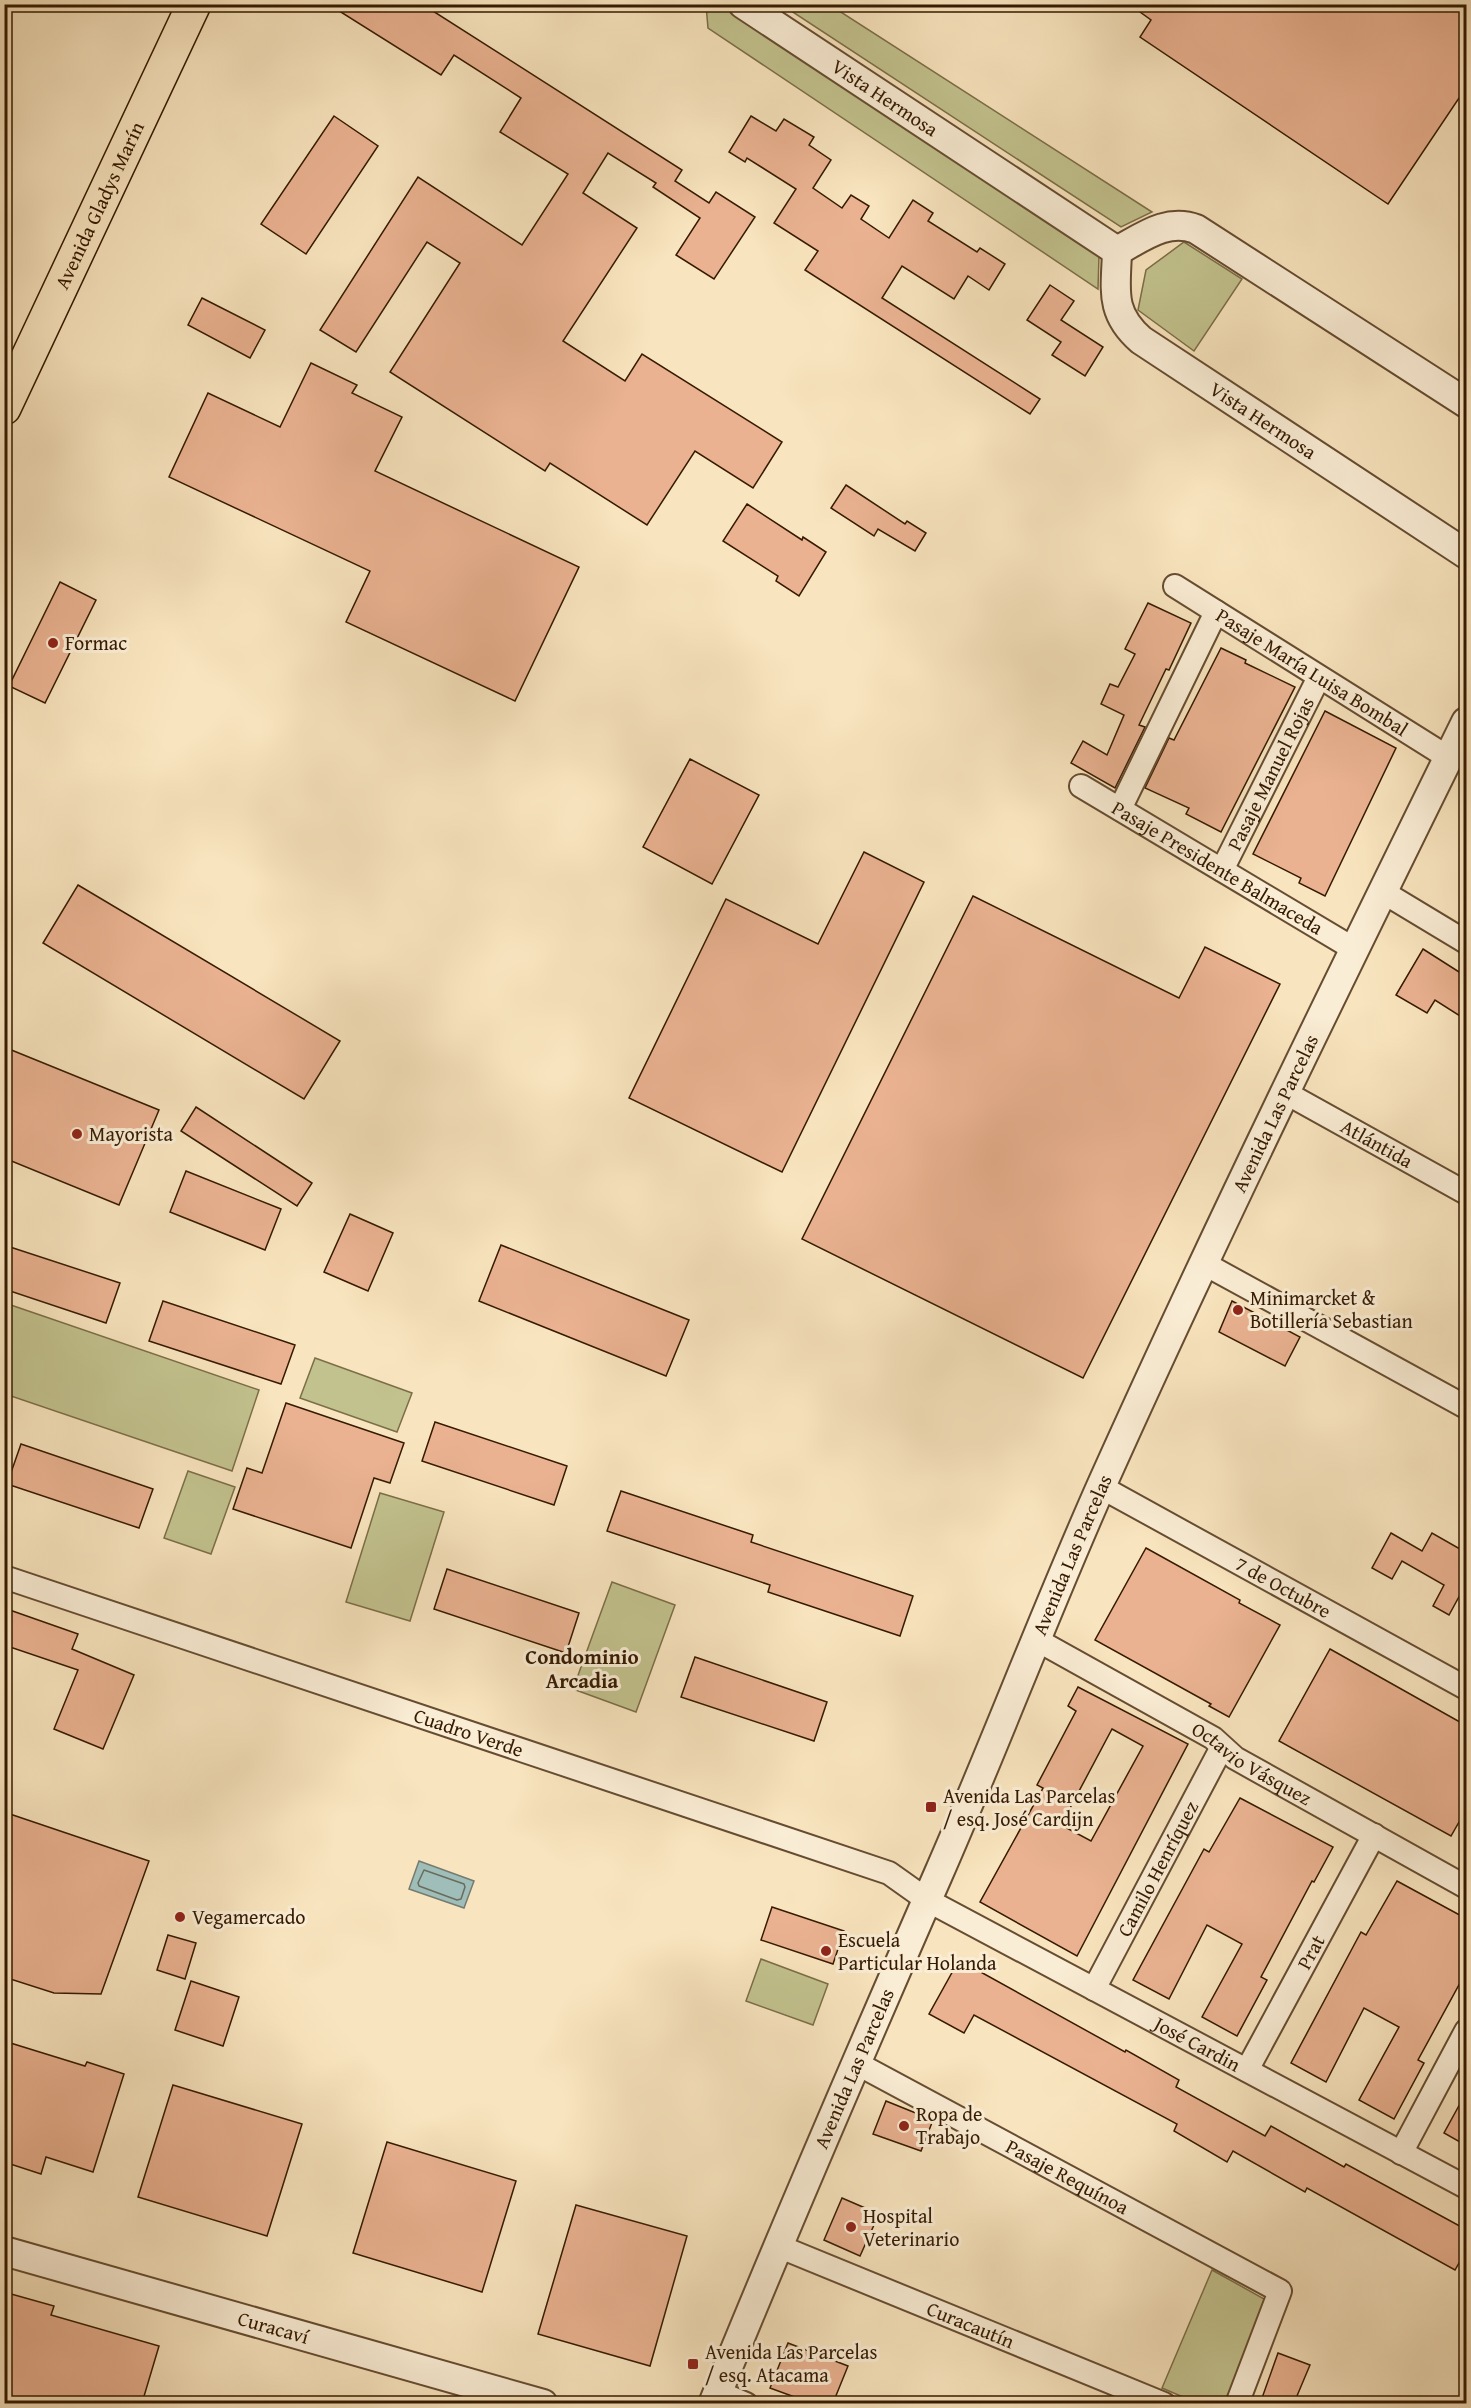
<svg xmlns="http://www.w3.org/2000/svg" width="1471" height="2408" font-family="'Gentium Book Plus',serif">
	<rect width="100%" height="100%" fill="#f8e4be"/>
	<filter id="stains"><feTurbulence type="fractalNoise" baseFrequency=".00333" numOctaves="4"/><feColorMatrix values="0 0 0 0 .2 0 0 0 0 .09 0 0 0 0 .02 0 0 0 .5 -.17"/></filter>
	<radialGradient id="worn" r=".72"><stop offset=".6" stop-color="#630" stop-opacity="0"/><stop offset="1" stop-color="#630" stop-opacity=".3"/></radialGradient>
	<g fill="#c2c28e" stroke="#7c6e47" stroke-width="1.5">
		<path d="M706,5H720L1099,255L1098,289L708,28Z"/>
		<path d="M782,5H830L1152,212L1121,227Z"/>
		<path d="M1184,242L1242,279L1194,351L1138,310L1146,270Z"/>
		<path d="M5,1303L259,1390L232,1471L5,1394Z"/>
		<path d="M315,1358L412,1393L397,1432L300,1398Z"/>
		<path d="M188,1471L235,1487L211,1554L164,1538Z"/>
		<path d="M380,1493L444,1512L410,1621L346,1602Z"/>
		<path d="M612,1582L675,1605L636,1712L573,1689Z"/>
		<path d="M761,1959L828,1984L813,2025L746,2001Z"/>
		<path d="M1212,2270L1266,2300L1227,2403H1197L1162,2388Z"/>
	</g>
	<path fill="#9fbdb9" stroke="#757c6f" stroke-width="1.5" d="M419,1861L474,1881L464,1908L409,1889Z"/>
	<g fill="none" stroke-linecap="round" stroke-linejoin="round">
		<path stroke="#6a6c5c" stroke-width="1.5" d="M424,1870L464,1884L465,1887L461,1899L457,1900L419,1886L418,1883Z"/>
	</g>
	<g fill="#eab291" stroke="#351a00" stroke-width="1.5" fill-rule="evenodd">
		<path d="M328,4H422L682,170L675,181L709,203L716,192L755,217L714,279L676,255L700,218L653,187L656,183L608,153L583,193L637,228L563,341L625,381L642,354L782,442L753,488L695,451L647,525L550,463L545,471L390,372L460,263L427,242L356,352L320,330L418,177L522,245L568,174L500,132L521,98L454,55L441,75Z"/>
		<path d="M1129,4H1467V103L1459,98L1388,204L1140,37L1151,20Z"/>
		<path d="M334,116L378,146L306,254L261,224Z"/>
		<path d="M751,116L776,131L784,119L814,137L809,145L831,160L813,188L842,208L851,195L869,206L861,219L889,238L913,200L933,213L928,221L977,252L980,248L1005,264L989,290L968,276L954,299L902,266L882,298L1040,399L1030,414L805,270L818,251L774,223L796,189L747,158L745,162L729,152Z"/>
		<path d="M1050,285L1074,301L1061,320L1103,347L1085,376L1052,355L1061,342L1027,320Z"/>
		<path d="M202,298L265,330L250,358L188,325Z"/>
		<path d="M311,363L357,385L352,393L402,417L375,471L579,567L515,701L346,622L370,571L169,477L208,393L280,427Z"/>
		<path d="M846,485L905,524L907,521L926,533L915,551L878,529L874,536L831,508Z"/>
		<path d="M747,504L802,540L803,537L826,552L799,596L776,581L778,576L723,541Z"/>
		<path d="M60,582L96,600L45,703L9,686Z"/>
		<path d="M1148,603L1191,623L1169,670L1166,669L1139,725L1145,727L1115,788L1071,763L1083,741L1107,755L1124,715L1101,704L1110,684L1118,687L1135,654L1125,649Z"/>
		<path d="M1221,648L1246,660L1245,663L1295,687L1221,832L1186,814L1189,808L1145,788L1169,738L1174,740Z"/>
		<path d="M1325,711L1396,748L1325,896L1299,883L1301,878L1253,854Z"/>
		<path d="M690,759L759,795L712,884L643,847Z"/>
		<path d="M864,852L924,882L782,1172L629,1098L726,899L818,944Z"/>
		<path d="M78,885L340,1041L304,1099L43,943Z"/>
		<path d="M973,896L1179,998L1205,947L1280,984L1083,1378L802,1239Z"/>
		<path d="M1423,949L1467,977V1006L1460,1016L1435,1000L1427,1013L1396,995Z"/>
		<path d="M4,1047L159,1110L119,1205L4,1158Z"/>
		<path d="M196,1107L312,1183L297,1206L181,1131Z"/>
		<path d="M186,1171L281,1209L265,1250L170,1212Z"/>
		<path d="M350,1214L393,1233L368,1291L324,1272Z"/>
		<path d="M4,1245L120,1283L106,1323L4,1289Z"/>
		<path d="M501,1245L689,1320L666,1376L479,1301Z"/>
		<path d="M163,1301L295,1345L281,1384L149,1341Z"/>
		<path d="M1232,1301L1300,1337L1285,1366L1219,1332Z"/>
		<path d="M286,1403L404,1443L390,1483L374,1478L351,1548L233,1509L247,1468L262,1473Z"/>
		<path d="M435,1422L567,1466L554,1505L422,1461Z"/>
		<path d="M21,1444L153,1489L139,1528L7,1484Z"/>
		<path d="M621,1491L753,1535L751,1542L913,1596L900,1636L768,1592L770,1585L607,1531Z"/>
		<path d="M1391,1533L1422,1551L1432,1533L1467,1553V1582L1449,1615L1433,1606L1444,1585L1402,1561L1392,1579L1372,1568Z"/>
		<path d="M1146,1548L1240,1600L1239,1603L1280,1625L1229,1717L1209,1706L1211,1704L1095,1640Z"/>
		<path d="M447,1569L579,1613L566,1653L434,1609Z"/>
		<path d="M4,1608L78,1634L72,1649L134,1675L103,1749L54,1729L78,1670L4,1645Z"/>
		<path d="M1330,1649L1467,1726V1808L1451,1836L1279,1741Z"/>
		<path d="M695,1657L827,1702L814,1741L681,1697Z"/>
		<path d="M1078,1687L1188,1744L1077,1956L980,1902L1043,1788L1037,1785L1076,1711L1068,1706ZM1112,1729L1143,1746L1091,1841L1061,1825Z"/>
		<path d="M1240,1798L1333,1847L1314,1882L1312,1881L1261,1977L1267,1980L1237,2036L1202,2017L1242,1944L1207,1925L1169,1999L1133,1980L1204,1849L1209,1852Z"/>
		<path d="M4,1812L149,1861L101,1994L54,1993L4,1977Z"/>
		<path d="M1397,1881L1467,1919V1970L1418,2060L1424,2063L1394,2119L1359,2100L1399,2027L1364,2008L1326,2082L1291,2063L1361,1932L1366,1935Z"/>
		<path d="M772,1907L844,1931L833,1964L761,1940Z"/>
		<path d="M168,1935L196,1943L185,1979L157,1970Z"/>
		<path d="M959,1960L1125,2052L1126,2050L1179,2080L1176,2087L1265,2136L1271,2126L1344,2167L1346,2164L1467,2230V2249L1455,2270L1307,2188L1305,2192L1233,2151L1227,2162L1174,2131L1177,2124L974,2015L964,2033L929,2014Z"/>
		<path d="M191,1981L239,1997L223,2046L175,2030Z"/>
		<path d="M4,2041L85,2066L87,2062L124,2074L93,2172L46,2157L41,2174L4,2162Z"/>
		<path d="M173,2085L302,2124L267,2236L138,2197Z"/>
		<path d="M1467,2091V2146L1444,2133Z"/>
		<path d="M886,2101L933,2120L921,2151L873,2134Z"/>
		<path d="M387,2142L516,2181L482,2292L353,2253Z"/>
		<path d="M842,2198L879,2214L860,2256L824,2240Z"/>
		<path d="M576,2205L687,2236L650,2366L538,2334Z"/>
		<path d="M4,2292L54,2306L51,2315L159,2346L142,2403H4Z"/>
		<path d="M788,2343L848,2366L833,2403H811L770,2388Z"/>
		<path d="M1278,2353L1310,2365L1294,2403H1275L1262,2398Z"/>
	</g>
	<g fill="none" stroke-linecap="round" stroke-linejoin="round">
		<defs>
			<g id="minor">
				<path id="s1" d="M1175,586L1449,758"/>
				<path id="s2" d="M1081,786L1354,949"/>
				<path d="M1120,809L1216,612"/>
				<path id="s3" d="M1222,870L1319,677"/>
				<path d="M1383,892L1466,942"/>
				<path id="s4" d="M1286,1093L1466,1193"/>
				<path d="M1203,1263L1466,1407"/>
				<path id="s5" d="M1101,1487L1466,1688"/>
				<path id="s6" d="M4,1577L889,1873L927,1900L1466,2187"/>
				<path id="s7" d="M1037,1640L1213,1738L1235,1758L1466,1887"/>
				<path id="s8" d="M1094,1989L1222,1747"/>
				<path id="s9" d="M856,2063L1280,2291L1237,2404"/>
				<path id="s10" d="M1247,2070L1374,1835"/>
				<path d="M1401,2153L1466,2031"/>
				<path id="s11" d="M778,2246L1164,2404"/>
				<path d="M718,2392L746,2404"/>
			</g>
			<g id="tertiary">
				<path id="s12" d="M743,4L1117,251"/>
				<path id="s13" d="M1117,251C1116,289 1109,312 1141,340L1466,554"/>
				<path d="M1117,251C1143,237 1167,218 1196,229L1466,403"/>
				<path id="s14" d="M4,2251L543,2404"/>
				<path id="s15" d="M713,2404C785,2226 861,2051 938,1875C995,1745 1045,1612 1103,1482C1218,1226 1342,974 1466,722"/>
			</g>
			<g id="primary">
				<path id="s16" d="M4,408L194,4"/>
			</g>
		</defs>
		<use href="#minor" stroke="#664c30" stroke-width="26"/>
		<use href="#tertiary" stroke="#664c30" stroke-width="32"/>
		<use href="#primary" stroke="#351a00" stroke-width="36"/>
		<use href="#minor" stroke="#faedd5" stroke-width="22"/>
		<use href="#tertiary" stroke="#faedd5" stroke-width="28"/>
		<use href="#primary" stroke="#f8e4be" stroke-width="33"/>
	</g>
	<g fill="#8f2418" stroke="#faedd5" stroke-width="2">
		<circle cx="53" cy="643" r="6"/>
		<circle cx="77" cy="1134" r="6"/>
		<circle cx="1238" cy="1310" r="6"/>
		<rect x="925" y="1801" width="12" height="12" rx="3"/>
		<circle cx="180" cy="1917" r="6"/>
		<circle cx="826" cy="1951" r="6"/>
		<circle cx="904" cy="2126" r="6"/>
		<circle cx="851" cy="2227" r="6"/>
		<rect x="687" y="2358" width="12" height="12" rx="3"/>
	</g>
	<g text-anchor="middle" stroke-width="6" stroke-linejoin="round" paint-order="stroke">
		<g font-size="20" fill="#351a00" stroke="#faedd5">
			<text dy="7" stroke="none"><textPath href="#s12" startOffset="170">Vista Hermosa</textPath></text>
			<text dy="7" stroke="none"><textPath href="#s16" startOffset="224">Avenida Gladys Marín</textPath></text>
			<text dy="7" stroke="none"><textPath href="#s13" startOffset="243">Vista Hermosa</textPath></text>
			<text dy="7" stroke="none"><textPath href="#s1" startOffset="162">Pasaje María Luisa Bombal</textPath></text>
			<text dy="7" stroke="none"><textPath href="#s3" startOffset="108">Pasaje Manuel Rojas</textPath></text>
			<text dy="7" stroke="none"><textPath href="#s2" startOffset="159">Pasaje Presidente Balmaceda</textPath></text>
			<text dy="7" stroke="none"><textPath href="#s15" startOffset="1408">Avenida Las Parcelas</textPath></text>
			<text dy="7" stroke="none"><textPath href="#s4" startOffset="104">Atlántida</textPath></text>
			<text dy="7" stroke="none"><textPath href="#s15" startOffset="922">Avenida Las Parcelas</textPath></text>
			<text dy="7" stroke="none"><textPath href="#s5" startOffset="208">7 de Octubre</textPath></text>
			<text dy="7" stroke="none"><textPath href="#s6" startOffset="490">Cuadro Verde</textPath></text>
			<text dy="7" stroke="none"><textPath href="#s7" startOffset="248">Octavio Vásquez</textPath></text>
			<text dy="7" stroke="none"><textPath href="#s8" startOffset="136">Camilo Henríquez</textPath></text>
			<text dy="7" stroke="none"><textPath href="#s10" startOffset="134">Prat</textPath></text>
			<text dy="7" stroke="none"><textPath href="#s6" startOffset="1286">José Cardin</textPath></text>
			<text dy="7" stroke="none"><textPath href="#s15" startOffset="364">Avenida Las Parcelas</textPath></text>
			<text dy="7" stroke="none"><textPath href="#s9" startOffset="240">Pasaje Requínoa</textPath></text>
			<text dy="7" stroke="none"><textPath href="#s11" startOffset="208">Curacautín</textPath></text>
			<text dy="7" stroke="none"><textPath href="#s14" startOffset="280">Curacaví</textPath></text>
		</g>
		<g font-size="20" fill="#351a00" stroke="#faedd5" text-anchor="start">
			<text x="65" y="650">Formac</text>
			<text x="89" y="1141">Mayorista</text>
			<text x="1250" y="1305">Minimarcket &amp;<tspan x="1250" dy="23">Botillería Sebastian</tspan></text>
			<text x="943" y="1803">Avenida Las Parcelas<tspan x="943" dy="23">/ esq. José Cardijn</tspan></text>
			<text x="192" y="1924">Vegamercado</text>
			<text x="838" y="1947">Escuela<tspan x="838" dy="23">Particular Holanda</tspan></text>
			<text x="916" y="2121">Ropa de<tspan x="916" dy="23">Trabajo</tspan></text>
			<text x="863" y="2223">Hospital<tspan x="863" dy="23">Veterinario</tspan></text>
			<text x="705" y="2359">Avenida Las Parcelas<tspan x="705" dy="23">/ esq. Atacama</tspan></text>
		</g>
		<g font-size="21" font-weight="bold" fill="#351a00" stroke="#faedd5">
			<text x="582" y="1664">Condominio<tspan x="582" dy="24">Arcadia</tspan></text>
		</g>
	</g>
	<rect width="1471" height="2408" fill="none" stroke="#f8e4be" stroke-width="24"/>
	<rect x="6" y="6" width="1459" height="2396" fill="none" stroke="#351a00" stroke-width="3"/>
	<rect x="12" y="12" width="1447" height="2384" fill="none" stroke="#351a00" stroke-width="1.5"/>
	<rect width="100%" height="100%" filter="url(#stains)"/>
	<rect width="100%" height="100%" fill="url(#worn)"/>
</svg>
